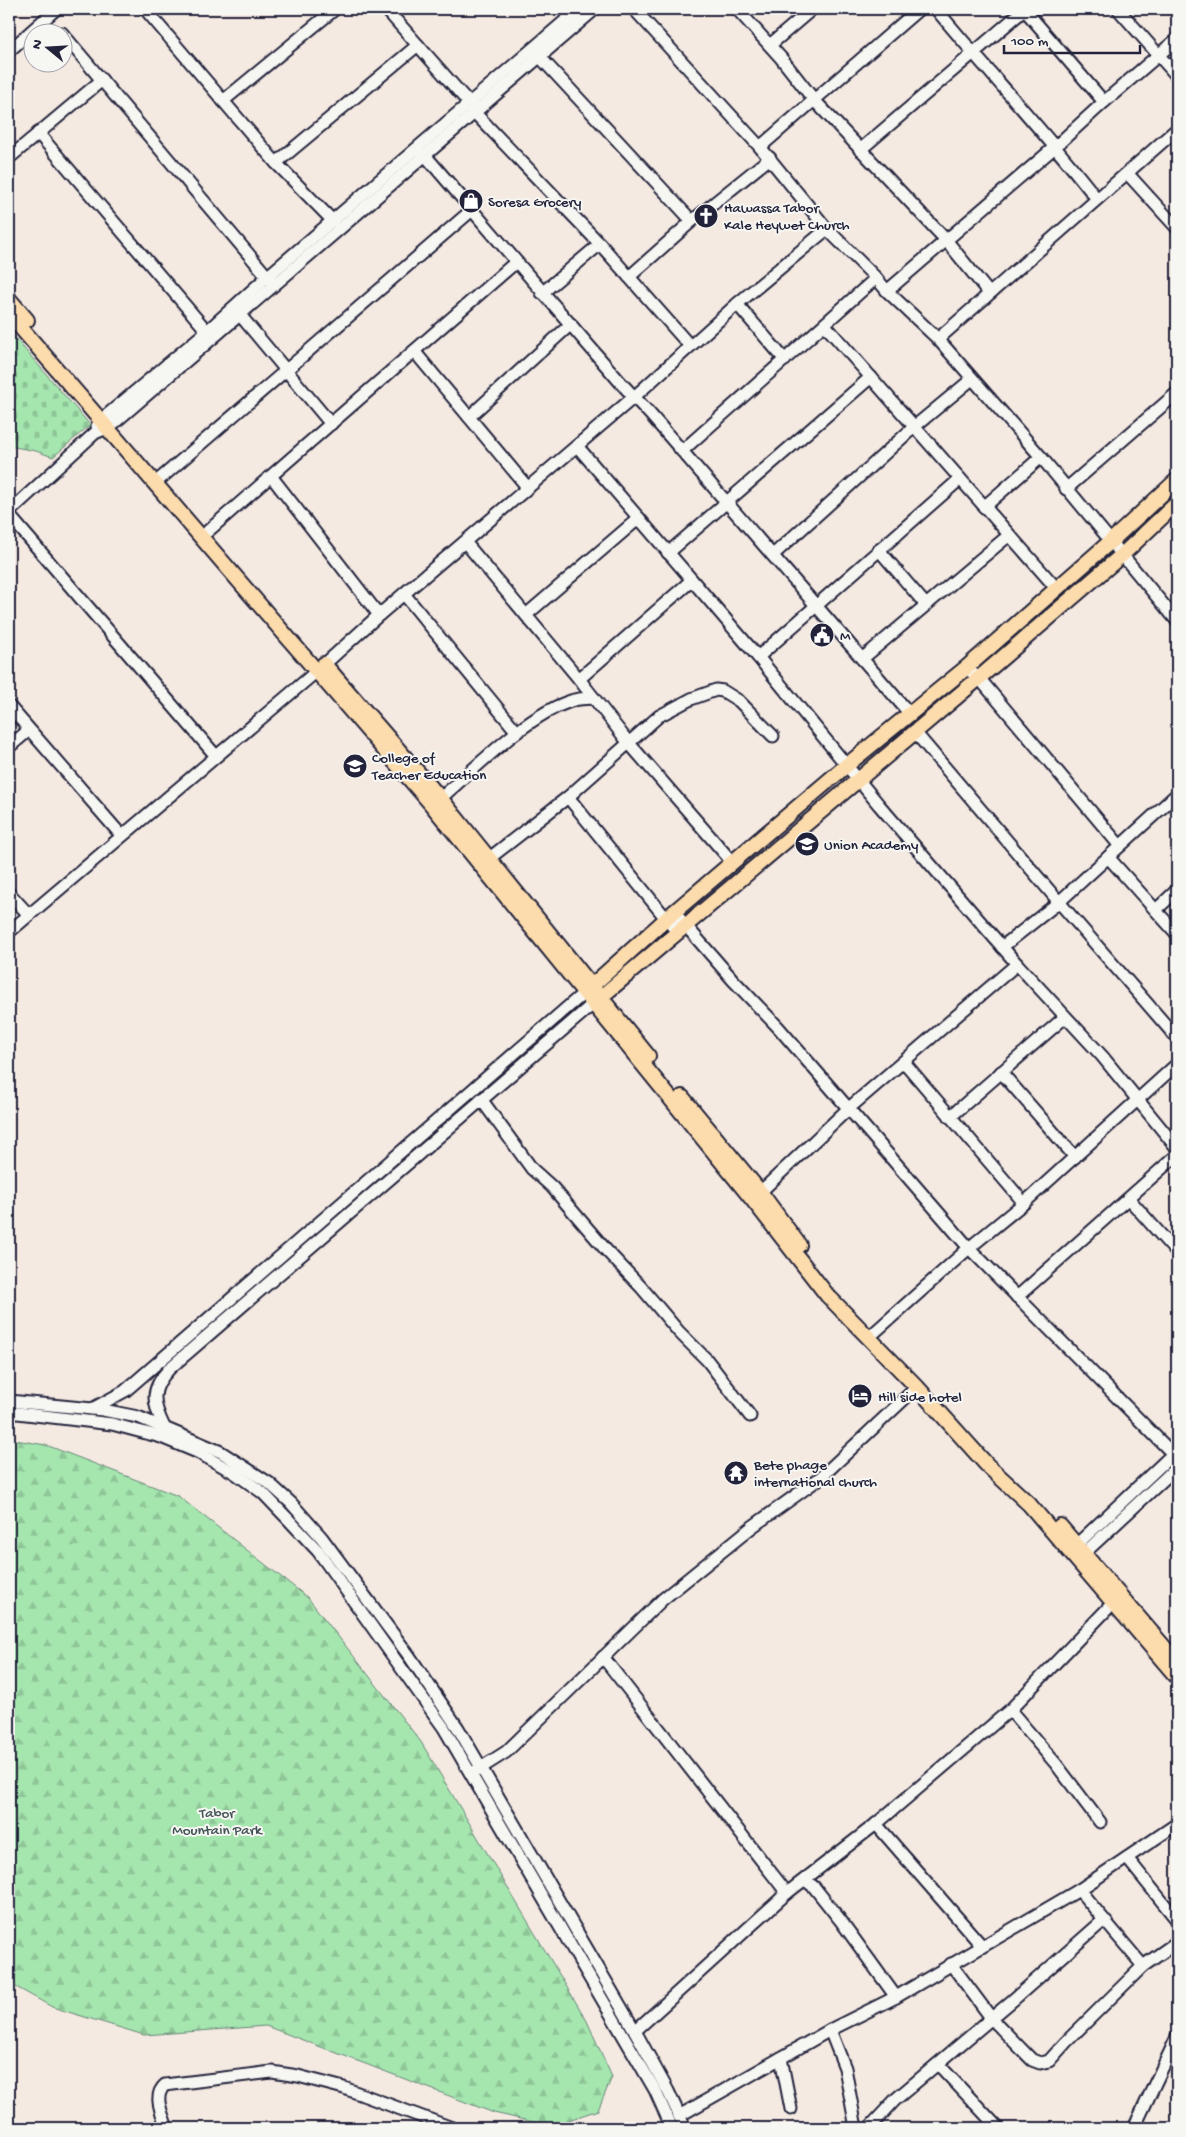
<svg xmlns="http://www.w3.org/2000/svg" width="1186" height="2137" font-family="'Gochi Hand',sans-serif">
	<defs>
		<pattern id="forest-firs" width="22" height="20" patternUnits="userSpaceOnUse" patternTransform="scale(1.25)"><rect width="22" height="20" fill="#a5e6af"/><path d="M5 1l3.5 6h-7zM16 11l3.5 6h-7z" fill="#8ec597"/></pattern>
		<pattern id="cemetery-stones" width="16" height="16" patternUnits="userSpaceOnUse" patternTransform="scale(1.25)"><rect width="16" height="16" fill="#a5e6af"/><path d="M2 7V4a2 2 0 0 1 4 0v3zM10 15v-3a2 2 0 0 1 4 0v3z" fill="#8ec597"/></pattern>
	</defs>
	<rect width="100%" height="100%" fill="#f5eae2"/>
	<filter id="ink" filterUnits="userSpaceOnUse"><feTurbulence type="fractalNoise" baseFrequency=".02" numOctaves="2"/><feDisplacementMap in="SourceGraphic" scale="10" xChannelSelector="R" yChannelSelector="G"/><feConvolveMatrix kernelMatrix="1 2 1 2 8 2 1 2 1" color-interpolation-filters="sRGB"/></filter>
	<g filter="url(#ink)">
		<path fill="url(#forest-firs)" stroke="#648475" d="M9,1439L46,1445L178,1496L308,1598L421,1742L587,2021L612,2077L598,2110L551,2126L494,2113L266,2026L144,2035L52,2007L9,1983Z"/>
		<path fill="url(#cemetery-stones)" stroke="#648475" d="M9,331L90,425L53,457L36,451L9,446Z"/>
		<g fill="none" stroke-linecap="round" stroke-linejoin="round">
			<defs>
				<g id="minor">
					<path d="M145,9L276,163L333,221"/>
					<path d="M386,9L469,103L474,112L600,244L690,346"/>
					<path d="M634,9L760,147L827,229L876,278L887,291L938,339L1041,457L1177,621"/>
					<path d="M737,9L781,58L814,100L946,240L989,293"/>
					<path d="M936,9C989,73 1046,133 1097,199"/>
					<path d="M1024,9L1104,102"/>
					<path d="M1118,9L1177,76"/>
					<path d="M62,33L272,282"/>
					<path d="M770,45L812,9"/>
					<path d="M9,51L56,9"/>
					<path d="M540,57L692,221"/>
					<path d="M223,101L335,9"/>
					<path d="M38,133L207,331"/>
					<path d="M760,147L919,9"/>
					<path d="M860,150L1025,9"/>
					<path d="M424,154L620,382L650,414L910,714"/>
					<path d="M9,158L102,80"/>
					<path d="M276,163L418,45"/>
					<path d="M1127,173L1177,228"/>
					<path d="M629,277L692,221L770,158"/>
					<path d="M887,291L1056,146L1104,102L1177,39"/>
					<path d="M542,293L600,244"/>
					<path d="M737,304L785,360"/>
					<path d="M240,315L331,424"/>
					<path d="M825,325L1057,589"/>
					<path d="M938,339L1177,129"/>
					<path d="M414,351L528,488"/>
					<path d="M469,417L571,324"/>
					<path d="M97,426L100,421L207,331L268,276L579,9"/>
					<path d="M577,446L758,657L879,805L1017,964L1102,1056L1177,1148"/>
					<path d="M682,451L876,278"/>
					<path d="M271,476L379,615"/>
					<path d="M161,478L472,210"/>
					<path d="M1066,489L1177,393"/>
					<path d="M984,507L1041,457"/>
					<path d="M9,512L95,433L107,428L114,423L595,9"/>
					<path d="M9,515L216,756"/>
					<path d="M208,531L516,262"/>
					<path d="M465,542L579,679L628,742L733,863"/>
					<path d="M879,550L926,605"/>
					<path d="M668,553L871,377"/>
					<path d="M773,555L914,427L972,379"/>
					<path d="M404,594L517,732"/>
					<path d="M526,615L639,518"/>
					<path d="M758,657L960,479"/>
					<path d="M862,659L1008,536"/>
					<path d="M966,668L979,678L1120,846"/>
					<path d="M579,679L692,580"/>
					<path d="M9,706L121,835"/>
					<path d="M914,731L1059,902L1177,1038"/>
					<path d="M9,747L29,730"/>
					<path d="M568,797L677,932"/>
					<path d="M435,803C472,772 526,715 571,701C578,698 586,699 594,698"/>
					<path d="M1108,857L1177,934"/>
					<path d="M482,864L568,797L659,716L691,699L716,690L723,691L739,701L773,736"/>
					<path d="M9,893L29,915"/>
					<path d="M1156,910L1177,890"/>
					<path d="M674,912L733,980L778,1027L969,1248L1177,1458"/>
					<path d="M9,932L317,671L379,615L634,397L737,304L827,229"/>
					<path d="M1002,947L1059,902L1177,794"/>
					<path d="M904,1062L1024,1203"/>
					<path d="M1001,1072L1075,1157"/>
					<path d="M481,1099L532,1169L552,1187L606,1250L641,1287L679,1332L707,1360L750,1416"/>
					<path d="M950,1117L1065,1017"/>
					<path d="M755,1197L848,1109L1017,964"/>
					<path d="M1129,1199L1177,1253"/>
					<path d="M1017,1297L1177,1155"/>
					<path d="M875,1332L969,1248L1024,1203L1177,1064"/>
					<path d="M9,1401L103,1410L138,1417L221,1452L269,1483L291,1503L322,1538L410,1657L458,1728L635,2031L668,2091L685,2128"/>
					<path d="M92,1409L125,1391L140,1378L584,993"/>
					<path d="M9,1412L112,1424L161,1437L197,1452L235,1473L263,1493L288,1519L318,1551L444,1728L655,2090L672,2128"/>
					<path d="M164,1427C152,1402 150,1389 170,1368L593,1004"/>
					<path d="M1071,1550L1177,1450"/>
					<path d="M1079,1558L1177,1467"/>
					<path d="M603,1657L787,1893"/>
					<path d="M1010,1710L1056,1764L1100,1822"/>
					<path d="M476,1771L506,1752L663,1599L752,1527L820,1478L917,1387"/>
					<path d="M876,1824L982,1946"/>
					<path d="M1127,1858L1177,1920"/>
					<path d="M805,1880L814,1887L841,1921L896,1997"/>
					<path d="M1079,1890L1143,1966"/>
					<path d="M951,1964L992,2019L1032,2060L1040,2063L1049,2061L1066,2042L1143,1966L1177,1942"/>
					<path d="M830,2030L845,2068L856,2128"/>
					<path d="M635,2031L787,1893L876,1824L1010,1710L1114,1602"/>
					<path d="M781,2058L791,2109"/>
					<path d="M938,2064L998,2128"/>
					<path d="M679,2116L830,2030L896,1997L1079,1890L1177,1824"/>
					<path d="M167,2128C163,2115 152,2096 165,2085L272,2072L298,2076L344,2088L452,2128"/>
					<path d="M869,2128L896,2099L1013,2000L1104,1920"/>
					<path d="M1134,2128L1177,2037"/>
				</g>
				<g id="major">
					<path d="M9,299L27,320"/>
					<path d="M9,314L432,805L753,1200L827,1295L917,1387L987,1465L1029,1504L1177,1677"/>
					<path d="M324,664L440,798L648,1056"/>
					<path d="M586,991L674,912L847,765L966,668L1110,542L1177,480"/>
					<path d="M595,1002L979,678L1122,555L1177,503"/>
					<path d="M682,1097L761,1193L799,1245"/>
					<path d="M1060,1526L1177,1662"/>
				</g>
			</defs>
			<use href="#minor" stroke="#22223b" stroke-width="15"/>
			<use href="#major" stroke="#22223b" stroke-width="18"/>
			<use href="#minor" stroke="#f6f6f2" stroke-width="11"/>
			<use href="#major" stroke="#fcdcac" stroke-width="14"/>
		</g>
	</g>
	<defs>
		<symbol id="shop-disc" viewBox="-11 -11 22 22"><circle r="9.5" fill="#22223b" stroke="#f6f6f2"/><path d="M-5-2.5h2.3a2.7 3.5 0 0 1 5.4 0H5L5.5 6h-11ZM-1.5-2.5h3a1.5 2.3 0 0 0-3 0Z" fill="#fff"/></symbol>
		<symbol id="church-disc" viewBox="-11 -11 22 22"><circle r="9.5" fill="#22223b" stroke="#f6f6f2"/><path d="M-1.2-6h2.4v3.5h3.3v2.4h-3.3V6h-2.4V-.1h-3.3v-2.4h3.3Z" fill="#fff"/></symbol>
		<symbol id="civic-disc" viewBox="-11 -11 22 22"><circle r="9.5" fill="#22223b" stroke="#f6f6f2"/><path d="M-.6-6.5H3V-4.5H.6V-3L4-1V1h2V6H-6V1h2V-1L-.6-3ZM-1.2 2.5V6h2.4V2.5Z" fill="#fff"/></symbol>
		<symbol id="university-disc" viewBox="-11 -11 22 22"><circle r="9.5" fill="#22223b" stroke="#f6f6f2"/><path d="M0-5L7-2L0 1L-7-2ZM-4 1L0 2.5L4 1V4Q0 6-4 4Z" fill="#fff"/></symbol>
		<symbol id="school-disc" viewBox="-11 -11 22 22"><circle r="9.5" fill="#22223b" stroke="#f6f6f2"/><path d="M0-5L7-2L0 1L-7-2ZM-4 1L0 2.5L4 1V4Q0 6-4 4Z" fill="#fff"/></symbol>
		<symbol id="hotel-disc" viewBox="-11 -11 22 22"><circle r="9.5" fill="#22223b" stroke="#f6f6f2"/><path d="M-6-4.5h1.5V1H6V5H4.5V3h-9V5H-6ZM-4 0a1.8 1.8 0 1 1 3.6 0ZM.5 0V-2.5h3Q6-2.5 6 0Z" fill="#fff"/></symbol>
		<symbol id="temple-disc" viewBox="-11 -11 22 22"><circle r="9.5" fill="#22223b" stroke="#f6f6f2"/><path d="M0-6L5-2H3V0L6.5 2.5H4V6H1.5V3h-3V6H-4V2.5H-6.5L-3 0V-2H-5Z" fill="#fff"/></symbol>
	</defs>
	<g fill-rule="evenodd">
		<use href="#shop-disc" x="457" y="187" width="28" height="28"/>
		<use href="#church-disc" x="692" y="202" width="28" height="28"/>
		<use href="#civic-disc" x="808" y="621" width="28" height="28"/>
		<use href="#university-disc" x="341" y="752" width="28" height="28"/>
		<use href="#school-disc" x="793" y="830" width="28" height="28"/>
		<use href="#hotel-disc" x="846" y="1382" width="28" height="28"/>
		<use href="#temple-disc" x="722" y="1459" width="28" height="28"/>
	</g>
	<g text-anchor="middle" stroke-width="4" stroke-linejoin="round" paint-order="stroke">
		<g font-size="15" fill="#22223b" stroke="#f6f6f2" text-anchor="start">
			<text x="488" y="206">Soresa Grocery</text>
			<text x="724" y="212">Hawassa Tabor<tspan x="724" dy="17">Kale Heywet Church</tspan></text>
			<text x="840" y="640">M</text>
			<text x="372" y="762">College of<tspan x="372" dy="17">Teacher Education</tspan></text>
			<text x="824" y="849">Union Academy</text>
			<text x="878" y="1401">Hill side hotel</text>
			<text x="754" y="1469">Bete phage<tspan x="754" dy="17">international church</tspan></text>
		</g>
		<g font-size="15" fill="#435358" stroke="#f6f6f2">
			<text x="217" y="1817">Tabor<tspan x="217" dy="17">Mountain Park</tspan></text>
		</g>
	</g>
	<rect width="1186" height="2137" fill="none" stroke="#f6f6f2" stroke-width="30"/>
	<rect x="15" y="15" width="1156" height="2107" fill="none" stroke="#22223b" stroke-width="2" filter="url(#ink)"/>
	<g transform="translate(48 48) rotate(288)"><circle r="24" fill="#f6f6f2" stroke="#a1a1a9"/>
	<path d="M0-4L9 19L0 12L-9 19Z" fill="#22223b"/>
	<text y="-8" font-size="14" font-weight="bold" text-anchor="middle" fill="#22223b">N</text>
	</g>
	<path d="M1004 45v8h136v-8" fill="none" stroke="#22223b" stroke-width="2.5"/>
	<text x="1011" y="45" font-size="15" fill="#22223b" stroke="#f6f6f2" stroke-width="4" paint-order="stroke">100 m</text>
</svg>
